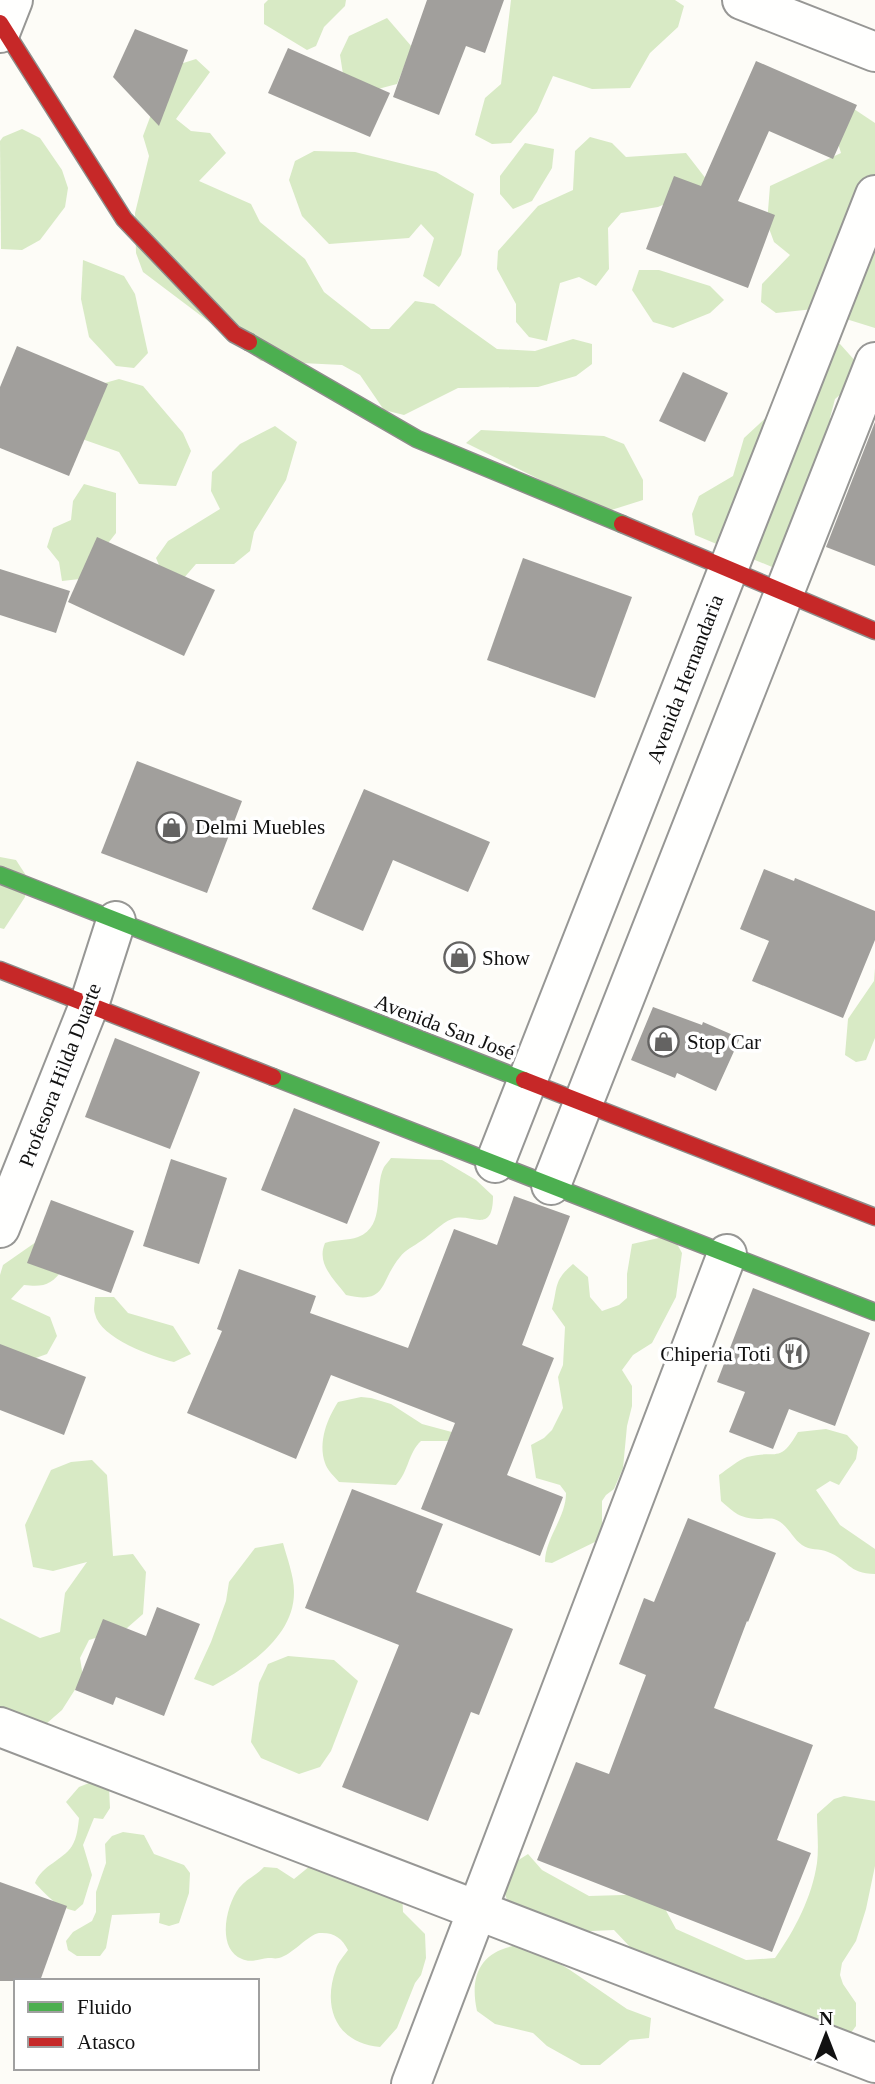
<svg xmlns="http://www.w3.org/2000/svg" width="875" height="2084" font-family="'Times New Roman',serif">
	<rect width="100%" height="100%" fill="#fdfcf7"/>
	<g fill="#d8eac5">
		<path d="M268,0H346L345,6L324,27L316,46L307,50L264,24V4Z"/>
		<path d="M511,0H675L684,6L678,27L650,53L630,88L592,89L553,76L537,112L511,143L492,144L475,135L485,98L501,84Z"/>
		<path d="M387,18L412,47L397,84L378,89L343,74L340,55L349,36Z"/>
		<path d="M196,59L210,72L176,119L191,131L210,133L226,153L199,181L251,204L260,222L305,259L324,292L371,329H389L415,301L434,304L497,349L535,351L573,339L592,344V364L576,376L538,387L458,388L404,415L384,410L360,375L342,365L261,361L143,272L136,253L135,213L149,156L143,136L164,80L177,65Z"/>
		<path d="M842,101L875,123V328L814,309L776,313L761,302L762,284L790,255L774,242L767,223L770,186L841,153L830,117Z"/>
		<path d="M22,129L40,138L62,170L68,188L65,207L40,240L22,250L1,249L0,141L3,137Z"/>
		<path d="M590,137L612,143L626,157L686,153L710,184L658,207L621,213L608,228L609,269L596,286L579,277L560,283L547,341L529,337L516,322V304L497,269L498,251L538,206L573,190L575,151Z"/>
		<path d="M525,143L554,149L552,168L532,201L513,209L500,194V176Z"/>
		<path d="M314,151L355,152L436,172L474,194L461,255L439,287L423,276L434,238L421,224L409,238L329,244L302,216L289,180L295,161Z"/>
		<path d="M83,260L124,276L135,294L148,353L134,368L116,366L89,337L81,299Z"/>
		<path d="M639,270H659L710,286L724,300L710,313L673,328L653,322L632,290Z"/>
		<path d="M801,337L840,344L866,373L835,399L830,418L838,435L784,572L695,535L692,514L699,496L733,476L744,438L773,411Z"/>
		<path d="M119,379L143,386L183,433L191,451L176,486L139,484L119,452L82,439L80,390Z"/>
		<path d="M275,426L297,442L286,480L254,532L250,551L234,564H196L183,579L164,577L156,558L168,541L220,509L211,491L212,472L240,444Z"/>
		<path d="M481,430L604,436L624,444L643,480V500L605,512L466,443Z"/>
		<path d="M84,484L116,493V533L80,579L62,581L59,562L47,547L53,528L71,520L73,501Z"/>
		<path d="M0,857L16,860L27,877L25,897L4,929L0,928Z"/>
		<path d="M875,968V1038L866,1060L856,1062L845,1055L848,1019L874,981Z"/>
		<path d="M391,1158L442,1160L476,1180L493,1196C493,1236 471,1212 452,1219C441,1223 431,1235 421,1241C414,1246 405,1250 400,1257C379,1282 388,1305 346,1295C334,1279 316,1264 325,1243C336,1239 348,1241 358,1237C387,1226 373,1189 384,1167C386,1164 389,1161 391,1158Z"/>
		<path d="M672,1235L682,1253L676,1297L652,1343L633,1355L622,1370L632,1386V1406L627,1426L623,1468L614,1489L606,1495L602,1501V1521L605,1537L552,1563L545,1562C545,1538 566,1518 566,1493L560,1485L536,1478L531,1445L544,1438L552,1430L563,1408L558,1377L563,1365L565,1327L552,1309C558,1287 553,1281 573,1264L588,1277L590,1297L602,1311L619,1305L627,1298V1274L632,1244Z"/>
		<path d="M36,1242L66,1265C53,1283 47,1288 24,1285L11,1299L50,1317L57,1336L47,1354L30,1360L0,1348V1275L3,1265Z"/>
		<path d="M95,1297H114L128,1313L173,1326L191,1354L174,1362C153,1357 100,1338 95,1314C93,1309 95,1303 95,1297Z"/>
		<path d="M361,1397L371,1398L391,1404L422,1424L474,1438L452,1441H421C408,1453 409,1471 396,1485L339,1482C334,1476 327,1470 325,1463C318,1442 327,1419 338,1402Z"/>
		<path d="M826,1429L847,1435L858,1447L856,1459L839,1485L830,1481L816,1490L840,1525L875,1549V1574C848,1574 848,1559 828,1552C819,1548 810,1551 802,1545C792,1538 787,1523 774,1519C770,1518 763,1519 758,1519C739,1518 735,1513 721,1501L719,1475C728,1469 738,1460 747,1457C777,1449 779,1465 798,1432Z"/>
		<path d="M92,1460L107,1475L113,1556L133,1554L146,1572L143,1614L127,1628L89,1640L80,1658L83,1677L62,1710L31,1737L0,1725V1618L40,1638L60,1632L65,1593L87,1562L53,1571L33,1567L25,1525L51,1470L71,1462Z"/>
		<path d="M283,1543C287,1558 294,1576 294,1591C295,1636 248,1667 213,1686L194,1679L211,1642L226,1601L229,1582L255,1548Z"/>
		<path d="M288,1656L334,1660L358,1681L331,1751L320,1767L299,1774L261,1758L251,1742L259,1683L268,1664Z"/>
		<path d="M89,1783H100L109,1788L110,1808L103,1819L94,1818L83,1845L92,1875L83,1904L75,1911C57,1907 47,1896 35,1883C42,1865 62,1861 72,1846C77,1838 78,1827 79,1818L66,1802L79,1787Z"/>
		<path d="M844,1796L875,1801V1866L866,1909L856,1941L842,1963L840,1975L843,1984L856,2003V2026L850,2034L649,1967L614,1930L547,1933L515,1924L498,1873L528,1854L542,1870L589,1896L657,1894L676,1929L746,1960L775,1958C795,1930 812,1897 817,1863C819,1847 817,1830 817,1814L834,1799Z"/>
		<path d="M123,1832L144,1835L154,1854L184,1865L190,1873L189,1893L179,1923L169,1926L159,1923L160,1913L112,1915L106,1948L100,1956H77L68,1950L66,1941L73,1932L92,1921L96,1912V1892L106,1863L105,1844L112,1836Z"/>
		<path d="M310,1866L402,1889L403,1912L425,1934L426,1958L421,1975L415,1983L397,2028L380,2047C336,2043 322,2007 336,1969C338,1962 344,1956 348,1950C342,1938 334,1932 319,1933C309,1934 292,1955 279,1958C275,1959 272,1958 268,1958C259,1959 250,1963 242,1959C216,1949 226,1905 239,1888C246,1879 257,1875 264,1867L277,1868L294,1879Z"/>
		<path d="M527,1944L570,1970L627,2009L651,2018L649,2038L630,2040L600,2065H581L547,2046L533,2033L495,2024L477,2011C468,1970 485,1947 527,1944Z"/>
	</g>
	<g fill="#a19f9c">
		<path d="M427,0H504L485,53L466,46L439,115L393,97Z"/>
		<path d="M135,29L188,50L159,126L113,77Z"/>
		<path d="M288,48L390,93L370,137L268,93Z"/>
		<path d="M756,61L857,105L833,159L769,131L738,201L775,215L748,288L646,249L674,176L701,186Z"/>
		<path d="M17,346L108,384L69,476L0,448V387Z"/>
		<path d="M683,372L728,393L705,442L659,421Z"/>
		<path d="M875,422V566L826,547Z"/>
		<path d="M97,537L215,590L184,656L68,602Z"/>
		<path d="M523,558L632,597L595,698L487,660Z"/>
		<path d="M0,569L70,591L56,633L0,615Z"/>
		<path d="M137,761L242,801L207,893L101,853Z"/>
		<path d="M364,789L490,842L468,892L393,860L363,931L312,909Z"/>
		<path d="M764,869L794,881L795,878L875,911V940L843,1018L752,981L769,941L740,929Z"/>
		<path d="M653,1007L702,1025L703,1022L740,1038L716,1091L677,1073L675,1078L631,1060Z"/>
		<path d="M115,1038L200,1072L170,1149L85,1117Z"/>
		<path d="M294,1108L380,1142L347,1224L261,1190Z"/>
		<path d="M171,1159L227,1178L199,1264L143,1246Z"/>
		<path d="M514,1196L570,1216L522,1345L554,1358L507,1475L563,1497L540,1556L421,1509L455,1423L331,1375L296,1459L187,1413L222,1331L217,1329L239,1269L316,1296L310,1313L408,1348L454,1229L497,1245Z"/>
		<path d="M51,1200L134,1231L111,1293L27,1263Z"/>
		<path d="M753,1288L870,1333L835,1426L789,1409L773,1449L729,1432L745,1392L717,1382Z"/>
		<path d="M0,1344L86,1377L64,1435L0,1410Z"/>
		<path d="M352,1489L443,1524L416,1592L513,1629L479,1715L471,1712L428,1821L342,1787L399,1645L305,1608Z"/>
		<path d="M688,1518L776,1553L748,1622L747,1621L714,1708L813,1745L777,1840L811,1853L772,1952L537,1860L576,1762L609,1774L646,1675L619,1664L644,1598L654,1602Z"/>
		<path d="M157,1607L200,1624L164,1716L116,1697L113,1705L75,1690L103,1619L146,1636Z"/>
		<path d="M0,1882L67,1906L40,1981H0Z"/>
	</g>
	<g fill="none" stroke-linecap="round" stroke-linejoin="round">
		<defs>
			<g id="street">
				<path d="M742,0L875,52"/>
				<path d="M0,33L13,0"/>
				<path d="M495,1163L875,195"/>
				<path d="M551,1185L875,362"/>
				<path d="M0,1228L89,1005L116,921"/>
				<path d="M0,1727L875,2063"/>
				<path d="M411,2084L727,1254"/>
			</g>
			<g id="fast">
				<path d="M249,342L417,439L622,524"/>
				<path d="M0,875L524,1080"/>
				<path d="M273,1077L875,1312"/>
			</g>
			<g id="jam">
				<path d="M0,23L124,219L234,334L249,342"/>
				<path d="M622,524L875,631"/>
				<path d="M0,970L273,1077"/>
				<path d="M524,1080L875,1217"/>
			</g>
		</defs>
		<use href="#street" stroke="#979795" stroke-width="42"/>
		<use href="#fast" stroke="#8e8d8b" stroke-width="19"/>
		<use href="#jam" stroke="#8e8d8b" stroke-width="19"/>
		<use href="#street" stroke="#fffffe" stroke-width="38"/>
		<use href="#fast" stroke="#4caf50" stroke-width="16"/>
		<use href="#jam" stroke="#c62828" stroke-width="16"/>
	</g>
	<defs>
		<symbol id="shop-ring" viewBox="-11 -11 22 22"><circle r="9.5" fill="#fff" stroke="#646362" stroke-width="1.5"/><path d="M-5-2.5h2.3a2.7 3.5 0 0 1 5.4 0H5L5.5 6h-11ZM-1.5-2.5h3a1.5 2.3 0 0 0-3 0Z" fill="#646362"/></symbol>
		<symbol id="restaurant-ring" viewBox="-11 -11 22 22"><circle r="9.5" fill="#fff" stroke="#646362" stroke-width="1.5"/><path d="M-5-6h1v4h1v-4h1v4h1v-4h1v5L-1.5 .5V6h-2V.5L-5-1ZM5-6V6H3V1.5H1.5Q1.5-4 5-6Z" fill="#646362"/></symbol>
	</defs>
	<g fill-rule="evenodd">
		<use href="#shop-ring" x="154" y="810" width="35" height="35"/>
		<use href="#shop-ring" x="442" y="940" width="35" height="35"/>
		<use href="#shop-ring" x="646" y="1024" width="35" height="35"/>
		<use href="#restaurant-ring" x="776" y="1336" width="35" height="35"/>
	</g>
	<g text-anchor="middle" stroke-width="7" stroke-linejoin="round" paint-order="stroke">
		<g font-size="21" fill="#111" stroke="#fff">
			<text transform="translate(685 679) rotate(-69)" y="7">Avenida Hernandaria</text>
			<text transform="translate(445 1027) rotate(21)" y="7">Avenida San José</text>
			<text transform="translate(60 1075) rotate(-69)" y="7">Profesora Hilda Duarte</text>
		</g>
		<g font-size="21" fill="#111" stroke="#fff" text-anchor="start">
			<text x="195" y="834">Delmi Muebles</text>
			<text x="482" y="965">Show</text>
			<text x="687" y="1049">Stop Car</text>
			<text x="771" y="1361" text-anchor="end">Chiperia Toti</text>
		</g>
	</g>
	<rect x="14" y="1979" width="245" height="91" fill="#ffffff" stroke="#a0a0a0" stroke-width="2"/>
	<rect x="28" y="2002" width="35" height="10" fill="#4caf50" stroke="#a0a0a0" stroke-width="2"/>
	<text x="77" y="2014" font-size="21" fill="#111111">Fluido</text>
	<rect x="28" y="2037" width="35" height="10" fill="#c62828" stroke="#a0a0a0" stroke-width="2"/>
	<text x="77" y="2049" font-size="21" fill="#111111">Atasco</text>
	<g transform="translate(826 2035)" stroke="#ffffff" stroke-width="5" paint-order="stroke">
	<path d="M0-5L12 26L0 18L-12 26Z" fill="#111111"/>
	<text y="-10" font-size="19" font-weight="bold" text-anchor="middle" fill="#111111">N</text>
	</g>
</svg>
